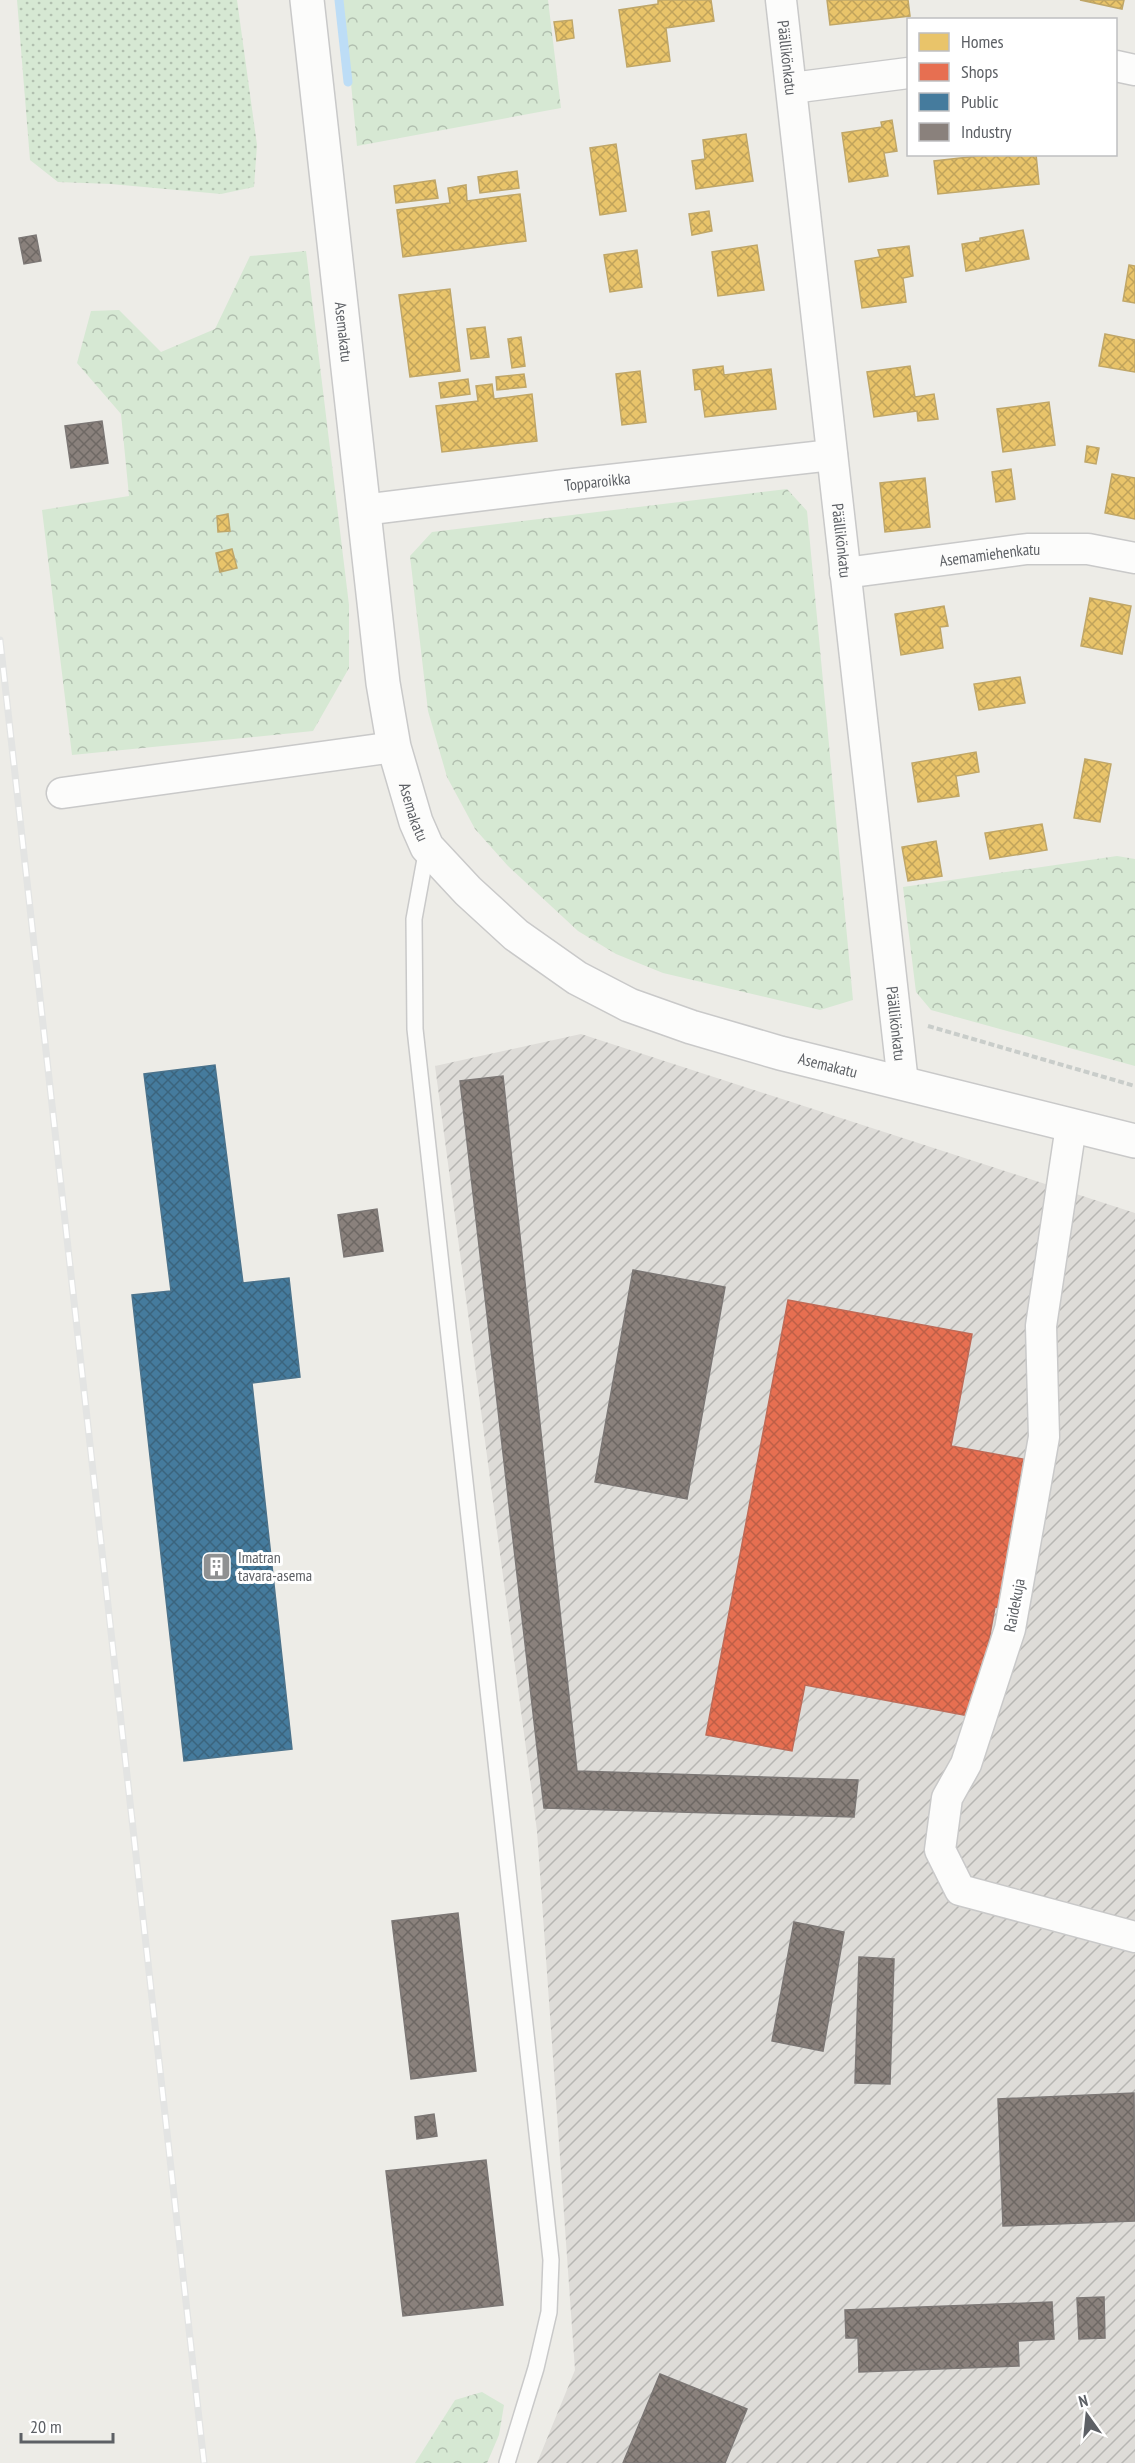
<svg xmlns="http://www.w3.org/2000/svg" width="1135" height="2463" font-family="'PT Sans Narrow',sans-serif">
	<defs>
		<pattern id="industrial-furrows" width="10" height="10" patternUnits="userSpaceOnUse" patternTransform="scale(1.5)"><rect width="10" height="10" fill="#dedcd8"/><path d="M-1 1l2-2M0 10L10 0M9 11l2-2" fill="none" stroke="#b7b6b3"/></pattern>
		<pattern id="grass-dots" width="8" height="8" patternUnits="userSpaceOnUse" patternTransform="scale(1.5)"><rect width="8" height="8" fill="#d6e8d3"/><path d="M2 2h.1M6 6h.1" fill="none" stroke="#b1bfaf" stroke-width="1.8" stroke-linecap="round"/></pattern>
		<pattern id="forest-crowns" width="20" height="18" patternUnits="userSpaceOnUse" patternTransform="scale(1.5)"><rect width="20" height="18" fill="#d6e8d3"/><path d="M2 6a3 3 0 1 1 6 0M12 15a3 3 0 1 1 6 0" fill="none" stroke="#b1bfaf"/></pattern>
		<pattern id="homes-cross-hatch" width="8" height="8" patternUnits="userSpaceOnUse" patternTransform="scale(1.5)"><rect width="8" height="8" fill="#e9c46a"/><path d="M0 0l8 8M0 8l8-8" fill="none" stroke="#c0a35b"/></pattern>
		<pattern id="shops-cross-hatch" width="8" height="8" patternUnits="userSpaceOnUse" patternTransform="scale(1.5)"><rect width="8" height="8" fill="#e76f51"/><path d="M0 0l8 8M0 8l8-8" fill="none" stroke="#be5f47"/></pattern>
		<pattern id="public-cross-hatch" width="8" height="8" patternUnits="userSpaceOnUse" patternTransform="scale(1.5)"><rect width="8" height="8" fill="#457b9d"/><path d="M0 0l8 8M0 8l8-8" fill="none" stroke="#3b647d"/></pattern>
		<pattern id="industry-cross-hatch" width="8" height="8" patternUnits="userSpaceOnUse" patternTransform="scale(1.5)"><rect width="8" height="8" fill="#8a817c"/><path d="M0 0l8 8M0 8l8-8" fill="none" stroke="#6e6864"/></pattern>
	</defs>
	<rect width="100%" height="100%" fill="#edece7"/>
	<path fill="url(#industrial-furrows)" d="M581,1034L1135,1213V2463H537L575,2370L537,1831L435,1066Z"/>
	<path fill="url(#grass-dots)" d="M17,0H237L257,145L254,187L221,194L111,184L58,182L30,160Z"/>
	<g fill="url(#forest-crowns)">
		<path d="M343,0H548L561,108L357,146Z"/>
		<path d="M306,251L349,605V668L313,731L72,755L42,510L129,496L121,414L77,363L91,311L119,310L161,352L215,329L250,256Z"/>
		<path d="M787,489L807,511L853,1000L820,1010L663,973L616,954L578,931L508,866L475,829L447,777L428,711L410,556L432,532Z"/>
		<path d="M1117,856L1135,859V1066L931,1010L916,992L903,887Z"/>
		<path d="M482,2392L504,2405L499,2435L487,2463H415L455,2400Z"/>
	</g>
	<g fill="url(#homes-cross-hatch)" stroke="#bfa668" stroke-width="1.5">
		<path d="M658,0H711L714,21L666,28L670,61L627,67L619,10L658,4Z"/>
		<path d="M827,0H908L910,16L830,25Z"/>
		<path d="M1080,0H1124L1122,9Z"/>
		<path d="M572,20L574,38L557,41L554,22Z"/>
		<path d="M892,120L897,151L884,153L888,176L849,182L842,133L882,127L881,122Z"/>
		<path d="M746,134L753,181L696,189L692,161L705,159L703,140Z"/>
		<path d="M616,144L626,211L600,215L590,148Z"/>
		<path d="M996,154H1036L1039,184L938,194L934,161Z"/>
		<path d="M517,171L519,188L480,193L478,177Z"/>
		<path d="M435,180L438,198L396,203L394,186Z"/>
		<path d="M466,185L467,201L520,194L526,241L403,257L397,210L450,203L448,188Z"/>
		<path d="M709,211L712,231L692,235L689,214Z"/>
		<path d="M1023,230L1029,259L966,271L962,244L980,241V238Z"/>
		<path d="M757,245L764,290L718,296L712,252Z"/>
		<path d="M909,246L913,276L903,278L906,302L862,308L855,261L880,257L878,250Z"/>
		<path d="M637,250L642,287L610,292L604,255Z"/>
		<path d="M1129,265L1135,266V303L1123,301Z"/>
		<path d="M450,289L460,371L410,377L399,295Z"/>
		<path d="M485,327L489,357L471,359L467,329Z"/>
		<path d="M1105,334L1135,340V372L1099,366Z"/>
		<path d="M521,337L525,366L512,368L508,339Z"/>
		<path d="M723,366L724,375L771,369L776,409L705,417L701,389L695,390L693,370Z"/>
		<path d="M910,366L915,397L934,394L938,419L918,421L917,411L874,417L867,372Z"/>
		<path d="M640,371L646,422L622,425L616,374Z"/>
		<path d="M524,374L526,387L497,390L496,377Z"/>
		<path d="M468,379L470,394L441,398L439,383Z"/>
		<path d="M492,384L494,399L532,394L537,441L442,452L436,406L478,401L476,386Z"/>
		<path d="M1049,402L1055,445L1003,452L997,409Z"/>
		<path d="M1087,446L1099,448L1096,464L1085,462Z"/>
		<path d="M1011,469L1015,499L996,502L992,472Z"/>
		<path d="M1112,474L1135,478V519L1105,513Z"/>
		<path d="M925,478L930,527L885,532L880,483Z"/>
		<path d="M228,514L230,531L218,532L217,516Z"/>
		<path d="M232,549L237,568L220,572L216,553Z"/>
		<path d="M1090,598L1131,606L1122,654L1081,646Z"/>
		<path d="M944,606L948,626L940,627L943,648L901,655L895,614Z"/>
		<path d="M1020,677L1025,703L979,710L974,684Z"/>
		<path d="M976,752L979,772L956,776L959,796L918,802L912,763Z"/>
		<path d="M1085,759L1111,764L1100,822L1074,818Z"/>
		<path d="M1042,824L1047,850L990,859L985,833Z"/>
		<path d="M936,841L942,876L908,881L902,847Z"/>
	</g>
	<path fill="url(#shops-cross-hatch)" stroke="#be6a57" stroke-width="1.5" d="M788,1300L972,1334L951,1446L1028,1460L1000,1608L995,1607L975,1717L805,1685L792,1751L706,1735Z"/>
	<path fill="url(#public-cross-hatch)" stroke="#4c738c" stroke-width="1.5" d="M215,1065L243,1283L289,1278L300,1377L252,1383L292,1749L184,1761L132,1295L171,1291L144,1074Z"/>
	<g fill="url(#industry-cross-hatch)" stroke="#7c7775" stroke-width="1.5">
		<path d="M36,235L41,261L24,264L19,238Z"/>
		<path d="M102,421L108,463L71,468L65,426Z"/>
		<path d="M503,1076L577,1771L858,1780L854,1817L544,1808L460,1081Z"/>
		<path d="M377,1209L383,1251L344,1257L338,1215Z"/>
		<path d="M633,1270L725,1287L687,1499L595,1482Z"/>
		<path d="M458,1913L476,2071L411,2079L392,1921Z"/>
		<path d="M794,1922L844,1932L823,2051L772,2041Z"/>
		<path d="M859,1957L894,1959L890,2084L855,2083Z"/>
		<path d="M1134,2093L1135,2221L1003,2226L998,2099Z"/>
		<path d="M434,2114L437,2136L417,2139L415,2117Z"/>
		<path d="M486,2160L503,2305L403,2316L386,2171Z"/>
		<path d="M1104,2297L1105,2338L1079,2339L1077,2298Z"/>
		<path d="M1052,2302L1054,2339L1018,2341L1019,2366L859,2372L858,2338H846L845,2310Z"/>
		<path d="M660,2374L747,2409L725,2463H623Z"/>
	</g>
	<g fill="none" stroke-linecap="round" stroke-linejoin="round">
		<path stroke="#bdddf6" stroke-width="9" d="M339,0L348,82"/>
		<defs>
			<path id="lane" d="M427,848L414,919L415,1029L551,2260L549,2312L536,2368L507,2463"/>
			<g id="street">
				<path id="s1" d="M781,0L903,1083"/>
				<path d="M1116,66L1135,70"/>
				<path d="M792,88L908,73"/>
				<path id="s2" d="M363,510L565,485L832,455"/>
				<path id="s3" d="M845,573L1027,549H1088L1135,558"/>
				<path d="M62,793L394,747"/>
				<path d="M1071,1126L1041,1326L1044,1437L1010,1629L966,1764L947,1798L940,1850L960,1890L1135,1937"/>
			</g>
			<g id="secondary">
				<path id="s4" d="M307,0L383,683L394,747L416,822L427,847L468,891L516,935L577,978L629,1005L691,1027L780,1053L1135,1141"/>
			</g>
		</defs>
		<use href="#lane" stroke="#c9c9c9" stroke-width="18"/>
		<use href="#street" stroke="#c9c9c9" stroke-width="33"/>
		<use href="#secondary" stroke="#c9c9c9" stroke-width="36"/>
		<path stroke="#c9cdca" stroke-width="4" stroke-dasharray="6 3" stroke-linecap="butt" d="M928,1026L1135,1086"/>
		<use href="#lane" stroke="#fcfcfb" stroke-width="15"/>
		<use href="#street" stroke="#fcfcfb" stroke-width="30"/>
		<use href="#secondary" stroke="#fcfcfb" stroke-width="33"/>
		<defs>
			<path id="rail" d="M0,640L204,2463"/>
		</defs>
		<use href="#rail" stroke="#e3e4e3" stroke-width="7"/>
		<use href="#rail" stroke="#fff" stroke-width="4.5" stroke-dasharray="14" stroke-linecap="butt"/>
	</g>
	<defs>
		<symbol id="building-square" viewBox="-11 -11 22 22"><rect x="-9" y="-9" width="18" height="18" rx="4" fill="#8f9192" stroke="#fff"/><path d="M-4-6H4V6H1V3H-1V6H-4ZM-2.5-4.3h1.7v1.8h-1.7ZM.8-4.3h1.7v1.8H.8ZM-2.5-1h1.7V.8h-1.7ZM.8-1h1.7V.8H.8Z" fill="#fff"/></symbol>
	</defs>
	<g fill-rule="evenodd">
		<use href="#building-square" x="200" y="1550" width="33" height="33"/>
	</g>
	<g text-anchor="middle" stroke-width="6" stroke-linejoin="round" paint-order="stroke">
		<g font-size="16" fill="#5d6065" stroke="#fff">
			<text dy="6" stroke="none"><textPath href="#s1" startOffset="58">Päällikönkatu</textPath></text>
			<text dy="6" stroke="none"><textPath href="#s4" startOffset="334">Asemakatu</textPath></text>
			<text dy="6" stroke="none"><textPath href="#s2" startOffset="236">Topparoikka</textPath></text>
			<text dy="6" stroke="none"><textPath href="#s1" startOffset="544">Päällikönkatu</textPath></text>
			<text dy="6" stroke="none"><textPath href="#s3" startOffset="146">Asemamiehenkatu</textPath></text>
			<text dy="6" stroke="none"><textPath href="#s4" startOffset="820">Asemakatu</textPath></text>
			<text dy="6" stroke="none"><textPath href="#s1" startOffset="1030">Päällikönkatu</textPath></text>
			<text dy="6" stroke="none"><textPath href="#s4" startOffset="1324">Asemakatu</textPath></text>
			<text transform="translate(1014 1605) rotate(-79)" y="6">Raidekuja</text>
		</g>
		<g font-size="16" fill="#5d6065" stroke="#fff" text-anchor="start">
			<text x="238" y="1563">Imatran<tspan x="238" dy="18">tavara-asema</tspan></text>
		</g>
	</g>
	<rect x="907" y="18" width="210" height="138" fill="#ffffff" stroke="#bebfc1" stroke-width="1.5"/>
	<rect x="919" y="33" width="30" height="18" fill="#e9c46a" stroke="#bebfc1" stroke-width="1.5"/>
	<text x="961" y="48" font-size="18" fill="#5d6065">Homes</text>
	<rect x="919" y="63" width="30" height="18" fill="#e76f51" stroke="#bebfc1" stroke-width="1.5"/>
	<text x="961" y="78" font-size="18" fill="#5d6065">Shops</text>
	<rect x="919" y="93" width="30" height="18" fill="#457b9d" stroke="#bebfc1" stroke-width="1.5"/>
	<text x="961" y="108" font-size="18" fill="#5d6065">Public</text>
	<rect x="919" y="123" width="30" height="18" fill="#8a817c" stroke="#bebfc1" stroke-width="1.5"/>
	<text x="961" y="138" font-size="18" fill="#5d6065">Industry</text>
	<g transform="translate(1087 2415) rotate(345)" stroke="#ffffff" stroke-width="4.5" paint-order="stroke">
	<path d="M0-4.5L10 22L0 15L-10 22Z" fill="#5d6065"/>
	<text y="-9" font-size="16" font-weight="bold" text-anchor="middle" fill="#5d6065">N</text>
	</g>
	<path d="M21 2433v9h92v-9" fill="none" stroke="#5d6065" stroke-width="3"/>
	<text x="30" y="2433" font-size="18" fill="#5d6065" stroke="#ffffff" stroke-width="4.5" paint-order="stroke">20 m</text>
</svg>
